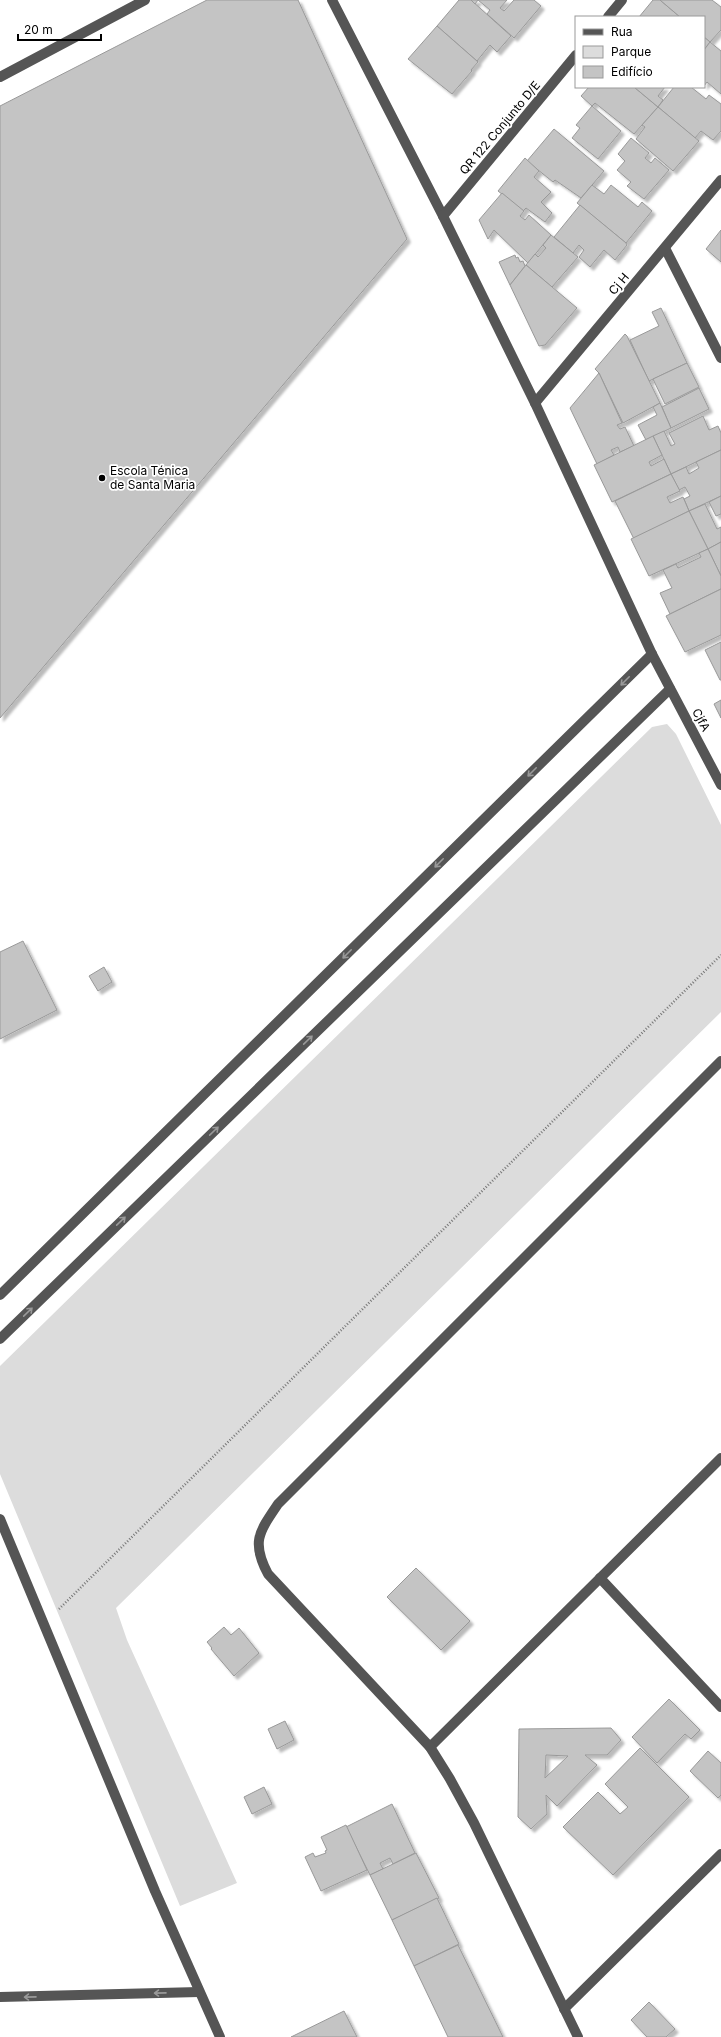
<svg xmlns="http://www.w3.org/2000/svg" width="721" height="2037" font-family="Inter,sans-serif">
	<defs>
		<filter id="shadow"><feDropShadow dx="3.5" dy="3.5" stdDeviation="1" flood-color="#0004"/></filter>
	</defs>
	<rect width="100%" height="100%" fill="#fff"/>
	<path fill="#dcdcdc" d="M667,724L676,734L721,825V1012L116,1608L127,1640L237,1883L180,1906L0,1474V1366L652,727Z"/>
	<g fill="#c4c4c4" stroke="#999" fill-rule="evenodd" filter="url(#shadow)">
		<path d="M207,0H298L407,239L0,718V106Z"/>
		<path d="M459,0H471L511,36L497,52L490,45L477,61L437,26Z"/>
		<path d="M471,0H507L500,8L504,11L514,0H534L541,6L514,38L487,14L490,10L478,0L475,4Z"/>
		<path d="M653,0H660L680,17H639Z"/>
		<path d="M660,0H712L721,7V30L710,42L704,37V17H680Z"/>
		<path d="M437,26L478,62L471,70L472,71L452,94L408,59Z"/>
		<path d="M704,37L710,42L704,50Z"/>
		<path d="M710,42L721,51V94L707,82L704,86V50Z"/>
		<path d="M589,87H634L658,107L634,134L595,103L592,106L581,96Z"/>
		<path d="M634,87H665L658,96L663,100L658,107Z"/>
		<path d="M674,87H691L706,99L709,95L721,104V131L713,140L701,131L695,138L658,107Z"/>
		<path d="M592,106L621,131L598,159L572,138L580,128L576,125Z"/>
		<path d="M658,107L699,141L673,171L636,139L645,127L642,125Z"/>
		<path d="M554,129L604,171L581,198L555,180L553,182L527,161Z"/>
		<path d="M631,138L649,153L645,158L651,163L655,158L669,170L644,199L627,186L631,182L617,170L625,161L618,154Z"/>
		<path d="M525,158L539,171L534,177L551,192L541,202L552,213L545,222L526,208L523,211L498,191Z"/>
		<path d="M592,185L604,194L611,185L638,207L642,202L652,211L626,243L577,203Z"/>
		<path d="M502,193L524,211L520,216L525,220L529,215L551,235L528,263L494,230L488,239L479,220Z"/>
		<path d="M580,205L626,243L627,245L615,260L604,250L590,267L579,257L584,250L579,245L573,253L554,237Z"/>
		<path d="M721,230V262L706,249Z"/>
		<path d="M551,235L578,257L552,287L526,265L535,254L538,257L546,248L543,245Z"/>
		<path d="M515,255L516,258L518,257L520,262L523,261L525,266L510,285L499,262Z"/>
		<path d="M526,265L577,308L545,345L539,346L510,285Z"/>
		<path d="M661,308L687,363L649,381L630,340L659,326L652,312Z"/>
		<path d="M625,334L627,336L660,403L623,423L599,373L595,369Z"/>
		<path d="M687,363L699,387L665,404L653,379Z"/>
		<path d="M599,373L622,423L617,425L620,429L625,427L634,446L620,452L618,447L611,450L614,455L597,464L570,408Z"/>
		<path d="M699,388L709,409L671,428L662,407Z"/>
		<path d="M660,403L671,428L646,440L638,425L657,415L653,407Z"/>
		<path d="M703,416L709,430L718,426L721,433V450L671,474L653,436L664,431L671,446L675,444L669,433Z"/>
		<path d="M653,436L662,455L649,462L651,466L664,459L671,474L612,502L594,465Z"/>
		<path d="M721,450V496L689,511L684,499L690,496L685,487L679,490L671,474L686,467L689,474L699,468L696,462Z"/>
		<path d="M671,474L680,491L667,497L670,503L683,497L689,511L634,539L615,501Z"/>
		<path d="M721,496V514L716,516L709,502Z"/>
		<path d="M705,504L717,529L721,527V542L708,549L689,511Z"/>
		<path d="M689,511L708,549L649,576L631,539Z"/>
		<path d="M721,542V576L708,549Z"/>
		<path d="M708,549L721,576V589L670,614L660,593L672,588L663,570L676,564L678,568L701,557L699,553Z"/>
		<path d="M721,589V635L685,652L666,616Z"/>
		<path d="M721,642V680H720L705,650Z"/>
		<path d="M721,700V718L714,704Z"/>
		<path d="M23,941L57,1010L0,1039V952Z"/>
		<path d="M104,967L112,982L98,991L89,976Z"/>
		<path d="M416,1568L470,1621L441,1650L387,1597Z"/>
		<path d="M224,1627L231,1635L239,1628L259,1653L234,1676L211,1649L212,1648L207,1642Z"/>
		<path d="M669,1699L700,1730L691,1739L685,1734L657,1763L632,1737Z"/>
		<path d="M285,1721L294,1740L277,1749L268,1729Z"/>
		<path d="M611,1728L621,1740L607,1755H585L597,1765L557,1806L546,1795L547,1814L531,1829L518,1817L519,1729ZM546,1755L568,1756L545,1778Z"/>
		<path d="M640,1748L689,1797L613,1875L563,1827L598,1792L620,1814L628,1807L605,1784Z"/>
		<path d="M708,1751L721,1763V1795L718,1798L690,1771Z"/>
		<path d="M264,1787L272,1804L252,1814L244,1797Z"/>
		<path d="M392,1804L415,1853L393,1864L390,1858L380,1863L383,1869L370,1875L346,1827Z"/>
		<path d="M346,1825L367,1870L321,1891L305,1857L313,1853L315,1857L326,1853L325,1851L327,1850L321,1837Z"/>
		<path d="M416,1853L439,1898L392,1920L370,1875Z"/>
		<path d="M437,1898L459,1944L414,1966L392,1920Z"/>
		<path d="M458,1945L503,2037H448L414,1966Z"/>
		<path d="M649,2002L675,2029L666,2037H647L631,2020Z"/>
		<path d="M344,2011L357,2037H291Z"/>
	</g>
	<g fill="none" stroke-linecap="round" stroke-linejoin="round">
		<path stroke="#777" stroke-width="2.5" stroke-dasharray="1 2" stroke-linecap="butt" d="M59,1609L721,955"/>
		<g stroke="#555" stroke-width="10">
			<path d="M332,0L443,216L535,403L652,654L721,785"/>
			<path d="M608,17L622,0"/>
			<path d="M0,77L145,0"/>
			<path d="M443,216L576,55"/>
			<path d="M665,248L721,358"/>
			<path d="M535,403L721,180"/>
			<path d="M0,1295L652,654"/>
			<path d="M0,1339L670,689"/>
			<path d="M0,1519L155,1891L220,2037"/>
			<path d="M600,1578L721,1707"/>
			<path d="M430,1747L721,1458"/>
			<path d="M0,1997L199,1992"/>
			<path d="M564,2009L721,1854"/>
			<path d="M578,2037L474,1823L450,1779L430,1747L268,1574C251,1542 259,1532 278,1504L721,1061"/>
		</g>
	</g>
	<defs><path id="oneway-shaft" d="M-6 0H5M1.5-3L5.5 0L1.5 3" fill="none" stroke-width="1.6" stroke-linecap="round" stroke-linejoin="round"/></defs>
	<g stroke="#999">
		<use href="#oneway-shaft" transform="translate(625 681) rotate(135)"/>
		<use href="#oneway-shaft" transform="translate(532 772) rotate(135)"/>
		<use href="#oneway-shaft" transform="translate(439 863) rotate(135)"/>
		<use href="#oneway-shaft" transform="translate(347 954) rotate(135)"/>
		<use href="#oneway-shaft" transform="translate(308 1040) rotate(-44)"/>
		<use href="#oneway-shaft" transform="translate(214 1131) rotate(-44)"/>
		<use href="#oneway-shaft" transform="translate(121 1221) rotate(-44)"/>
		<use href="#oneway-shaft" transform="translate(28 1312) rotate(-44)"/>
		<use href="#oneway-shaft" transform="translate(160 1993) rotate(179)"/>
		<use href="#oneway-shaft" transform="translate(30 1997) rotate(179)"/>
	</g>
	<circle fill="#000" stroke="#fff" stroke-width="1.5" cx="102" cy="478" r="4"/>
	<g text-anchor="middle" stroke-width="3.5" stroke-linejoin="round" paint-order="stroke">
		<g font-size="12" fill="#000" stroke="#fff">
			<text transform="translate(500 128) rotate(-50)" y="4">QR 122 Conjunto D/E</text>
			<text transform="translate(619 284) rotate(-50)" y="4">Cj H</text>
			<text transform="translate(701 720) rotate(62)" y="4">CjfA</text>
		</g>
		<g font-size="12" fill="#000" stroke="#fff" text-anchor="start">
			<text x="110" y="475">Escola Ténica<tspan x="110" dy="14">de Santa Maria</tspan></text>
		</g>
	</g>
	<rect x="575" y="16" width="130" height="72" fill="#ffffff" stroke="#999999"/>
	<rect x="583" y="29" width="20" height="6" fill="#555555" stroke="#999999"/>
	<text x="611" y="36" font-size="12" fill="#000000">Rua</text>
	<rect x="583" y="46" width="20" height="12" fill="#dcdcdc" stroke="#999999"/>
	<text x="611" y="56" font-size="12" fill="#000000">Parque</text>
	<rect x="583" y="66" width="20" height="12" fill="#c4c4c4" stroke="#999999"/>
	<text x="611" y="76" font-size="12" fill="#000000">Edifício</text>
	<path d="M18 34v6h83v-6" fill="none" stroke="#000000" stroke-width="2"/>
	<text x="24" y="34" font-size="12" fill="#000000" stroke="#ffffff" stroke-width="3" paint-order="stroke">20 m</text>
</svg>
